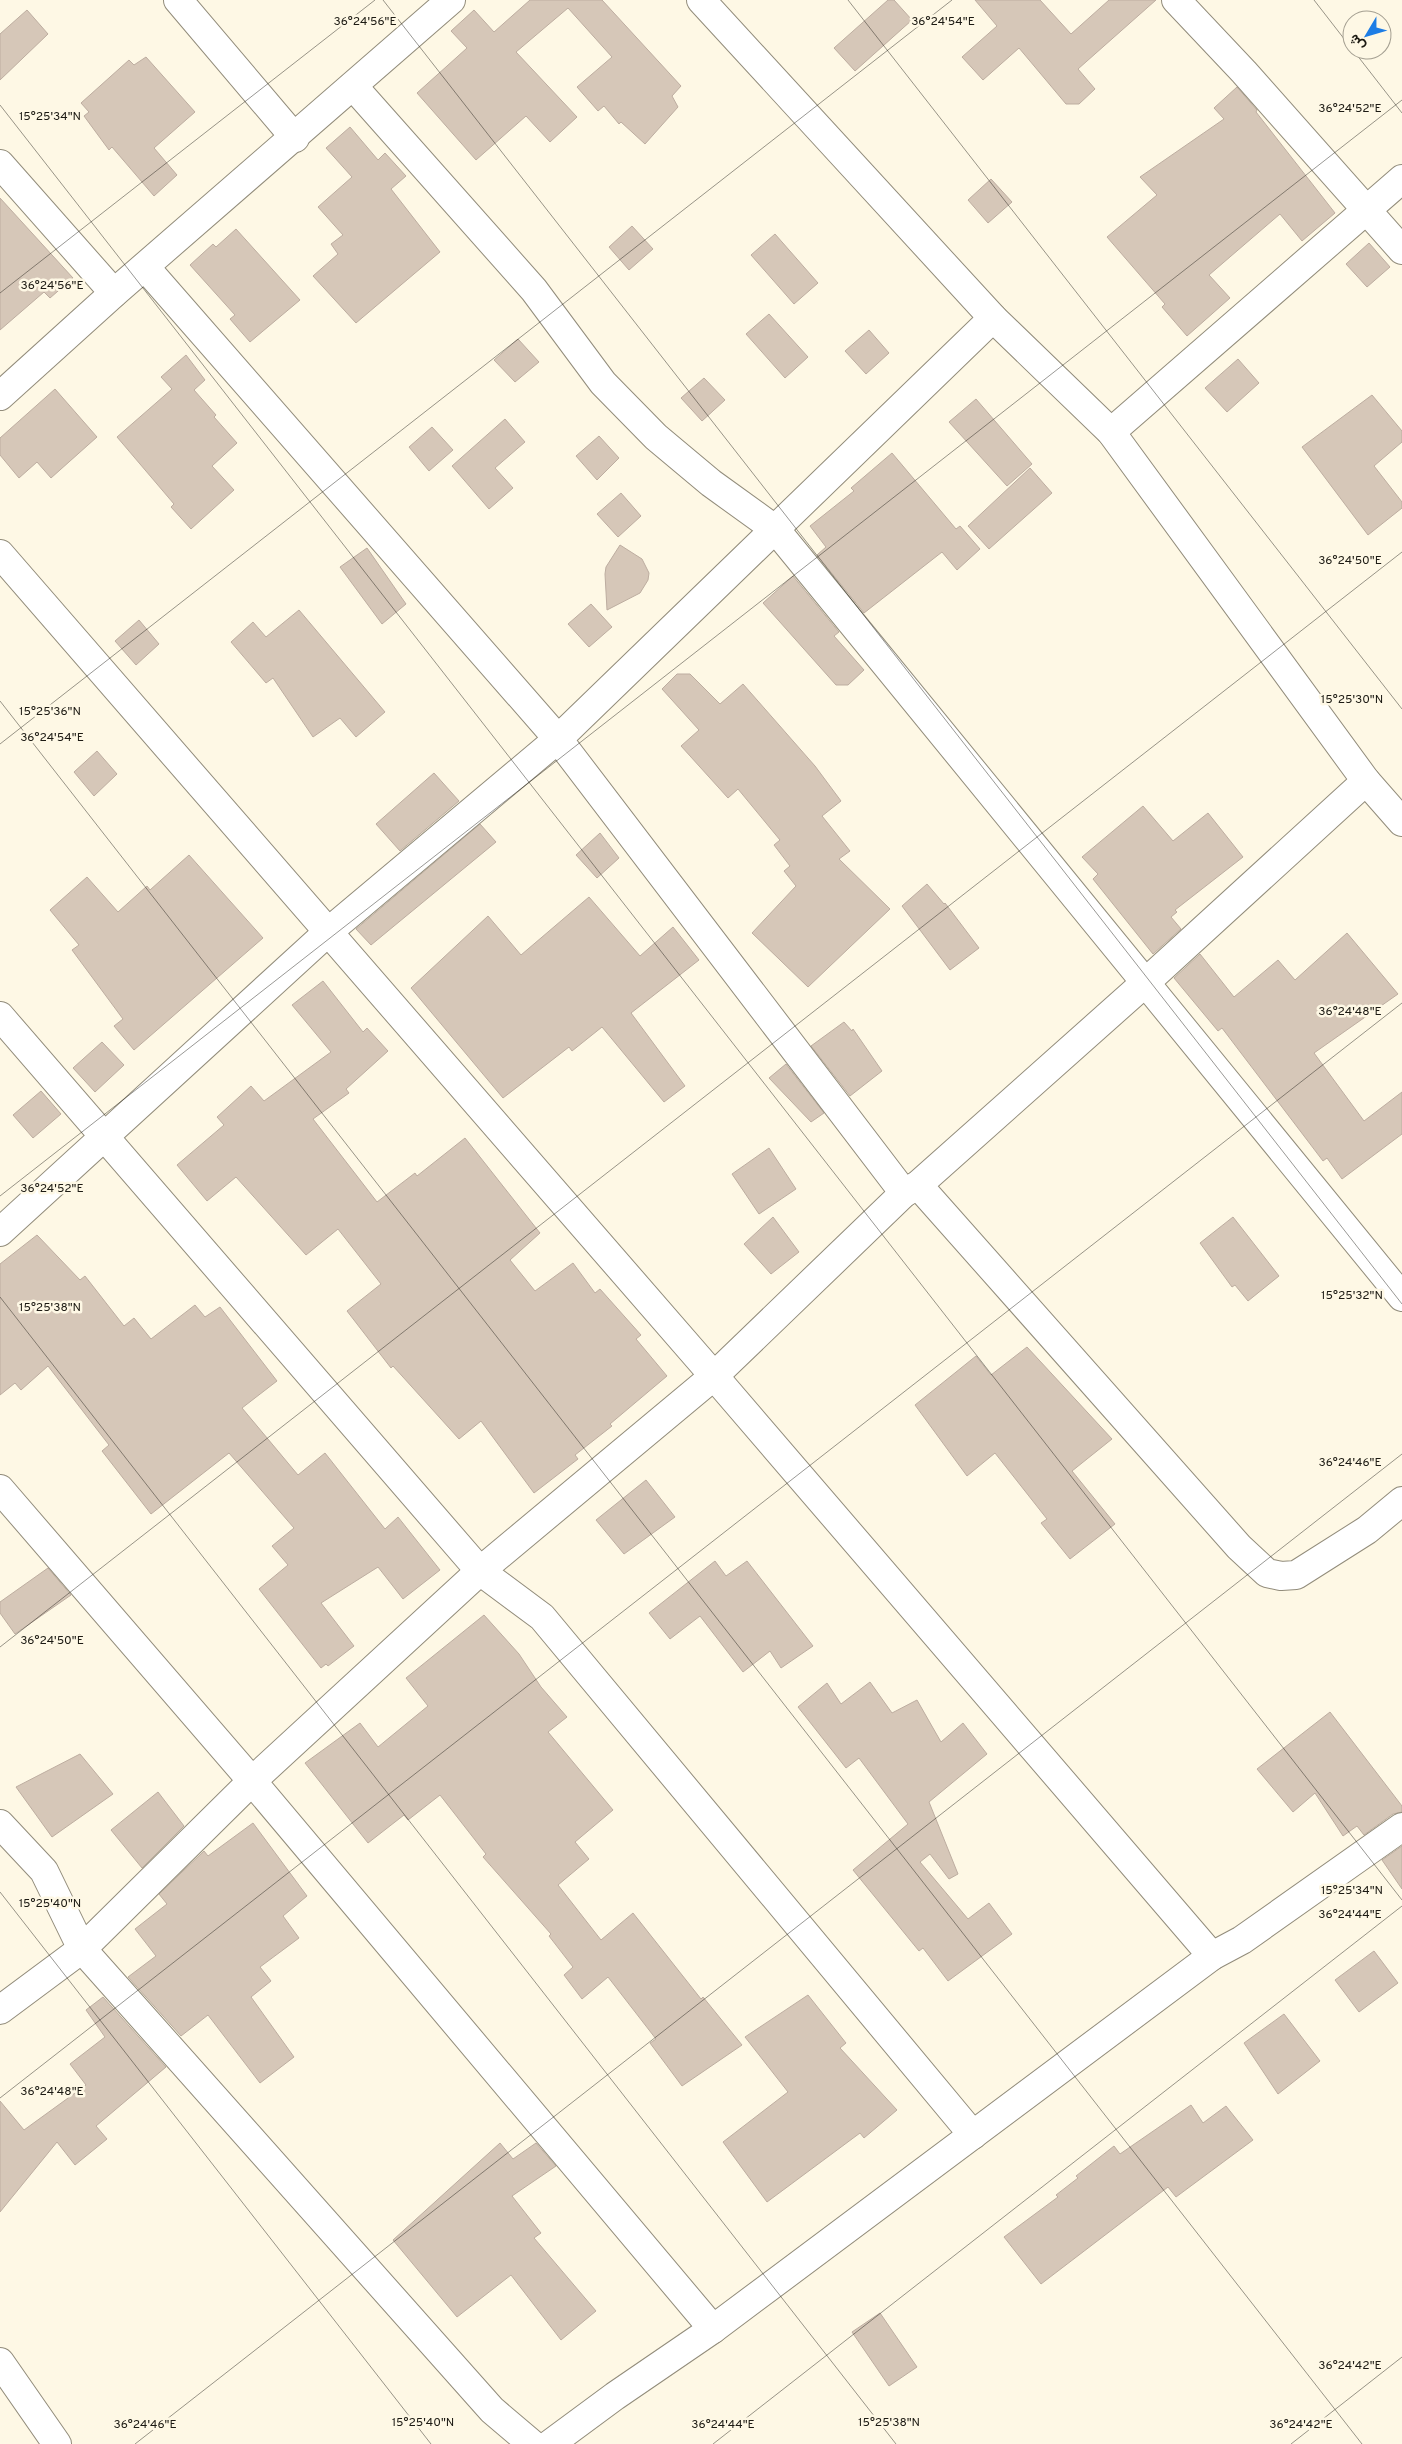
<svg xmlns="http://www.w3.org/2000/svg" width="1402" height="2444" font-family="Overpass,Vazirmatn,sans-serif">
	<rect width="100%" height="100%" fill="#fef8e5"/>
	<g fill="#d6c7b8" stroke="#bdada0">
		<path d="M530,0H602L681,86L672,96L678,107L645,144L621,122L619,124L604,106L598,111L577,87L612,57L568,8L516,52L577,117L550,142L526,116L476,160L417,93L467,48L451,31L474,10L494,32Z"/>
		<path d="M888,0H894L912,20L855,71L834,48Z"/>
		<path d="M975,0H1040L1071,34L1109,0H1156L1078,69L1095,89L1079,104H1066L1019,48L983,80L962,57L997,26Z"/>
		<path d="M27,10L48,34L0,80V34Z"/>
		<path d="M146,57L195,112L154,148L177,175L154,196L112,147L109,150L84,116L89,112L81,103L129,60L134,65Z"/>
		<path d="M1237,87L1257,110L1256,112L1335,213L1302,241L1280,214L1209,275L1230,298L1187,336L1162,307L1165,304L1107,237L1157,195L1140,177L1224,119L1214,108Z"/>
		<path d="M350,127L378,160L385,153L406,176L391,189L440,252L356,323L313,276L338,254L331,244L343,235L318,207L352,177L326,148Z"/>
		<path d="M991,179L1012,202L988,223L968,200Z"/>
		<path d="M0,198L73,278L50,298L44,292L0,330Z"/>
		<path d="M632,226L653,249L629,270L609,247Z"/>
		<path d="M236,229L300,300L250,342L230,319L235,315L190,265L213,244L216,247Z"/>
		<path d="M775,234L818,283L794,304L751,255Z"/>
		<path d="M1369,243L1390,267L1367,287L1346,264Z"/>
		<path d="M769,314L808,357L785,378L746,334Z"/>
		<path d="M869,330L889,353L866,374L845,351Z"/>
		<path d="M518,339L539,362L515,382L494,360Z"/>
		<path d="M186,355L205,380L194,390L216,415L214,417L237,443L212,466L234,490L191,529L171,507L174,504L117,437L172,389L161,377Z"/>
		<path d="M1238,359L1259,383L1227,412L1205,388Z"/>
		<path d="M704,378L725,400L702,421L681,398Z"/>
		<path d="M55,389L97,437L51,478L37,462L19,478L0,455V438Z"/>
		<path d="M1372,395L1402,431V442L1374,466L1402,502V508L1368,535L1302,447Z"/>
		<path d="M976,399L1032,464L1007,486L949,422Z"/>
		<path d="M505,419L525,442L495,468L513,488L489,509L452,466Z"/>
		<path d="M432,427L453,450L429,471L409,447Z"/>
		<path d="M599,436L619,458L597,480L576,456Z"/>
		<path d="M892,453L956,529L960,526L980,549L957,570L942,552L864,613L817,555L826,547L810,526L854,491L851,488Z"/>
		<path d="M1030,468L1052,493L989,549L968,526Z"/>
		<path d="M621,493L641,516L618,537L597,514Z"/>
		<path d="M620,545L642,559L649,573L648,580L640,593L607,610L605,574L606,567Z"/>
		<path d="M367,548L406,604L382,624L340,567Z"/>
		<path d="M793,576L839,632L834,636L864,670L848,685H836L763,603Z"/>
		<path d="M591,604L612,627L589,647L568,624Z"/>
		<path d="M299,610L385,712L356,737L340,718L313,737L273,678L266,683L231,642L253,622L266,637Z"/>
		<path d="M139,620L159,644L136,665L115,641Z"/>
		<path d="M677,674H690L720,704L743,684L815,766L841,801L822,816L850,851L839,859L890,909L808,987L752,933L796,886L784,871L790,866L774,845L780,840L738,789L728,798L681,746L699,730L662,689Z"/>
		<path d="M97,751L117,774L94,796L74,772Z"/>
		<path d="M434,773L459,801L400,851L376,824Z"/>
		<path d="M1143,806L1173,841L1208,813L1243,857L1175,910L1177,912L1171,917L1181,929L1153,954L1093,879L1098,874L1082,857Z"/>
		<path d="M480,824L496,842L371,945L356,929Z"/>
		<path d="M600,833L619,858L597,878L576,855Z"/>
		<path d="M189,855L263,938L134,1050L114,1026L123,1019L72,950L79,945L50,910L87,877L118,912L147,886L150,890Z"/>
		<path d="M927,884L944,904L945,903L979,948L950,970L902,906Z"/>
		<path d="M589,897L640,956L673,927L699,960L631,1013L685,1086L664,1102L602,1027L572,1051L569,1047L503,1098L411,988L488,916L521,955Z"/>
		<path d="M1347,933L1398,994L1314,1053L1364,1121L1402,1092V1134L1342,1179L1327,1158L1323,1161L1222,1028L1218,1031L1174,978L1200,954L1234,997L1278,960L1295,980Z"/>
		<path d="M323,981L363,1032L367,1028L388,1051L346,1089L349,1093L313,1119L377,1202L415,1173L417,1176L465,1138L540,1233L510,1260L535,1291L573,1263L595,1293L600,1289L641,1335L636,1339L667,1376L610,1424L612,1426L575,1455L578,1459L534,1493L481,1421L459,1439L393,1366L391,1368L347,1311L381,1284L338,1229L306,1255L236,1177L207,1201L177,1165L224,1125L217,1117L251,1086L264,1101L331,1052L292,1005Z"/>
		<path d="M844,1022L852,1031L853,1029L882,1071L850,1096L811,1046Z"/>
		<path d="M102,1042L124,1065L95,1092L73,1068Z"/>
		<path d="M786,1064L824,1113L811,1122L769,1078Z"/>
		<path d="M41,1091L61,1114L33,1138L13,1115Z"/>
		<path d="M769,1148L796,1189L759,1214L732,1174Z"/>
		<path d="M773,1217L799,1252L771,1274L744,1244Z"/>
		<path d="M1233,1217L1279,1276L1248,1301L1235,1285L1232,1287L1200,1243Z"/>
		<path d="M37,1235L80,1280L85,1276L124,1326L134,1318L151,1339L195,1305L205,1317L220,1307L277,1381L242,1408L298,1475L325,1453L385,1529L398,1517L440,1570L403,1599L378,1567L321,1603L354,1646L328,1666L326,1664L321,1668L259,1589L288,1565L272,1546L294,1528L229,1453L151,1514L102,1451L109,1445L48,1366L21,1390L15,1383L0,1395V1264Z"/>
		<path d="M1027,1347L1112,1439L1072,1471L1115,1524L1070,1559L1041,1523L1047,1519L995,1453L967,1476L915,1405L976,1356L991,1375Z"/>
		<path d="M646,1480L675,1517L624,1554L596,1520Z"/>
		<path d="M715,1561L726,1576L747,1561L813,1646L781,1668L770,1651L743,1672L700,1616L670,1639L649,1613Z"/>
		<path d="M48,1568L71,1595L15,1634L0,1613V1602Z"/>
		<path d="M484,1615L519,1654L541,1687L567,1717L548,1732L613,1810L575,1842L589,1859L558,1885L601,1940L633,1913L701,1999L703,1997L742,2045L682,2086L650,2043L656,2039L608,1977L582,1999L564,1975L573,1967L549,1936L551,1934L483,1857L486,1854L440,1795L408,1820L404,1815L368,1843L305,1763L360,1723L378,1747L428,1706L406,1678Z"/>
		<path d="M870,1682L892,1713L917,1700L941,1742L963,1723L987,1754L929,1802L958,1874L949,1879L930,1854L920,1862L968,1919L989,1903L1012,1934L948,1981L923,1948L919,1951L853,1870L908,1824L859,1758L846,1768L798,1707L827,1683L841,1704Z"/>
		<path d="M1330,1712L1402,1806V1812L1393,1814L1364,1835L1357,1826L1343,1836L1315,1793L1293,1812L1257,1769Z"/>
		<path d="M80,1754L113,1794L52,1837L16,1787Z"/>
		<path d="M158,1792L184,1826L142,1868L111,1830Z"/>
		<path d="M253,1823L307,1896L283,1916L299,1938L260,1967L271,1981L251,1997L294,2057L260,2083L208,2015L181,2036L128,1977L156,1956L135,1929L167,1904L159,1894L204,1851L208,1856Z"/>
		<path d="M1402,1846V1889L1382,1860Z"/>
		<path d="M1374,1951L1398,1983L1359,2012L1335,1980Z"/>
		<path d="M808,1995L846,2043L840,2048L897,2110L864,2138L860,2133L767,2202L723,2142L788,2092L745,2037Z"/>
		<path d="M103,1997L166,2067L96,2126L107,2139L75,2165L57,2142L0,2212V2101L24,2130L86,2085L70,2064L105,2037L86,2010Z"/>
		<path d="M1284,2014L1320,2061L1278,2094L1244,2043Z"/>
		<path d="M1191,2105L1203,2123L1226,2106L1253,2140L1176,2197L1168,2187L1041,2284L1004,2237L1058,2197L1056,2195L1078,2178L1076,2176L1114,2146L1120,2154Z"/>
		<path d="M500,2143L513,2159L536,2143L556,2166L512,2196L541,2233L534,2238L596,2311L561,2340L511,2275L457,2317L393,2240Z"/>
		<path d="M880,2313L917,2367L889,2386L852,2332Z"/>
	</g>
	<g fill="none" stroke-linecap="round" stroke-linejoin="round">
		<defs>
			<g id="street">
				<path d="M178,0L295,138"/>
				<path d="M701,0L993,318L1111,432L1366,781L1402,822"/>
				<path d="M1176,0L1244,72L1402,250"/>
				<path d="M353,86L534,290L603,383L656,437L711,483L776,530L1402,1297"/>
				<path d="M0,164L114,293"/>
				<path d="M146,268L558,739L904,1193"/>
				<path d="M0,396L114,293L451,0"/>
				<path d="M1111,432L1402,179"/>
				<path d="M0,554L714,1376L1212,1956"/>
				<path d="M0,1016L480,1571L542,1617L973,2135"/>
				<path d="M918,1185L1239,1547L1267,1573L1281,1576L1296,1575L1367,1530L1402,1501"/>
				<path d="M0,1232L328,932L558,739L993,318"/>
				<path d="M0,1489L252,1781L713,2329"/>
				<path d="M0,1824L44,1871L82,1949L492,2410L532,2444"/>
				<path d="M0,2010L82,1949L252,1781L480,1571L714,1376L904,1193L918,1185L1146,982L1366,781"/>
				<path d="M0,2362L57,2444"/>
				<path d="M550,2444L615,2396L713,2329L1212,1956L1242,1940L1402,1827"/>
			</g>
		</defs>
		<use href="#street" stroke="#928c7b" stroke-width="30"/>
		<use href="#street" stroke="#fff" stroke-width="28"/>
	</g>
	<path fill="none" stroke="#1c1a13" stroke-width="1" stroke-opacity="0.45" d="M383,0L1402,1304M848,0L1402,709M1314,0L1352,49M1353,50L1402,113M0,105L1402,1900M0,293L375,0M0,701L1362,2444M0,744L952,0M0,1196L1402,100M0,1297L896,2444M0,1647L1402,552M0,1892L431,2444M0,2098L1402,1003M135,2444L1402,1454M713,2444L1402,1906M1291,2444L1402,2357"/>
	<g font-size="12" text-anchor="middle" fill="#1c1a13" stroke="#fef8e5" stroke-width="5" stroke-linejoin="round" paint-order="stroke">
		<text x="365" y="25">36°24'56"E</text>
		<text x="943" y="25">36°24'54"E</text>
		<text x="1350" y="112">36°24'52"E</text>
		<text x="50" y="120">15°25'34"N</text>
		<text x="52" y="289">36°24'56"E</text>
		<text x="1350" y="564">36°24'50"E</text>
		<text x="1352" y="703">15°25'30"N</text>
		<text x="50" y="715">15°25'36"N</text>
		<text x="52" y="741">36°24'54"E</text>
		<text x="1350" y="1015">36°24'48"E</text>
		<text x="52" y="1192">36°24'52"E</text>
		<text x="1352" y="1299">15°25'32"N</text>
		<text x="50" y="1311">15°25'38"N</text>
		<text x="1350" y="1466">36°24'46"E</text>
		<text x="52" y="1644">36°24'50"E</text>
		<text x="1352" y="1894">15°25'34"N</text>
		<text x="50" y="1907">15°25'40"N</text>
		<text x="1350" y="1918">36°24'44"E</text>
		<text x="52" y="2095">36°24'48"E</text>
		<text x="1350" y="2369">36°24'42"E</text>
		<text x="423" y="2426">15°25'40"N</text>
		<text x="889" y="2426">15°25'38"N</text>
		<text x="145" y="2428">36°24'46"E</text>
		<text x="723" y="2428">36°24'44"E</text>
		<text x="1301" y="2428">36°24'42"E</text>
	</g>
	<g transform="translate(1367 35) rotate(232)"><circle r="24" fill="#fef8e5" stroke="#a49f91"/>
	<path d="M0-4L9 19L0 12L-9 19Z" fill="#1d7de5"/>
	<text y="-8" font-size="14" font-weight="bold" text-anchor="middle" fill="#1c1a13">ش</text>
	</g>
</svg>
